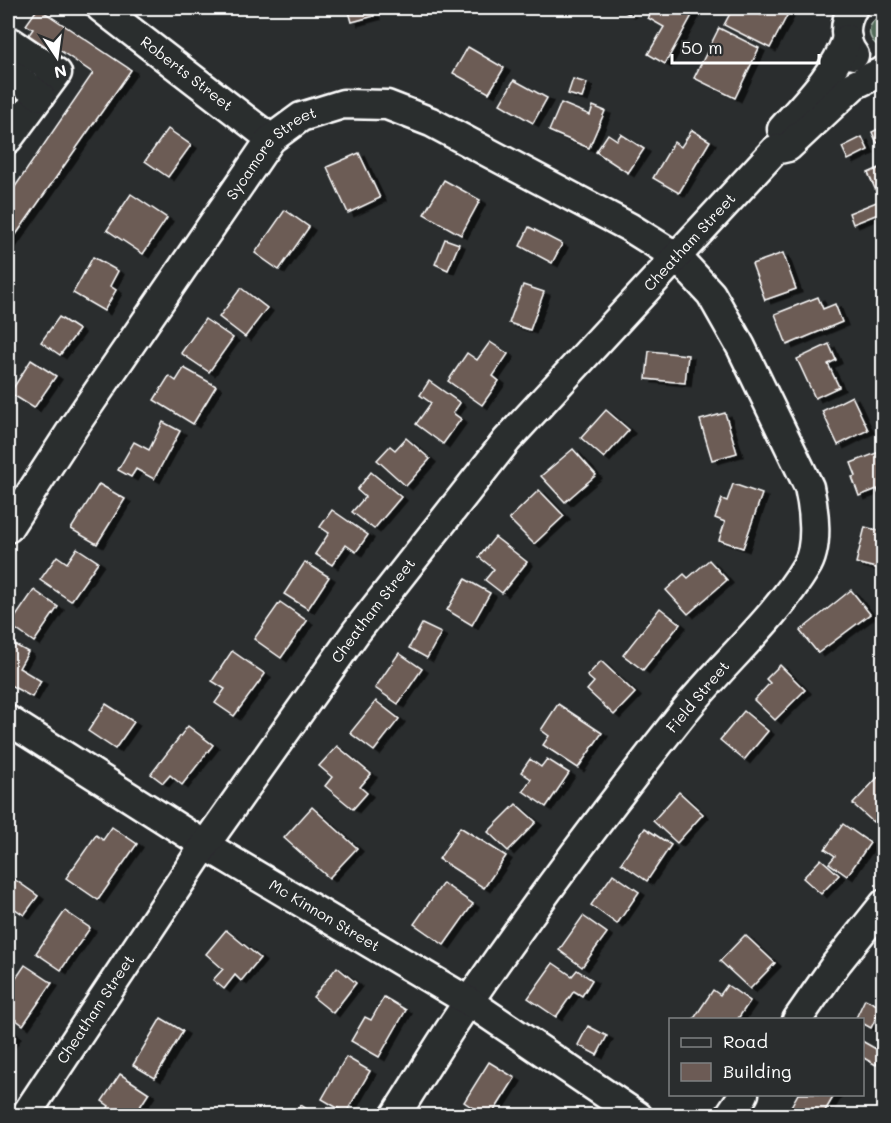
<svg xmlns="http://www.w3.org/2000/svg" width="891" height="1123" font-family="Mali,sans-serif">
	<defs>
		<filter id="shadow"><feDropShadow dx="6" dy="3.5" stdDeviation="0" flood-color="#0009"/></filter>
	</defs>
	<rect width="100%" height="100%" fill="#2a2d2e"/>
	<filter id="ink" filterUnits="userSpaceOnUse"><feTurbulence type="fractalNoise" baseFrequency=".0167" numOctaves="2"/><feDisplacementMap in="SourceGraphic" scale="12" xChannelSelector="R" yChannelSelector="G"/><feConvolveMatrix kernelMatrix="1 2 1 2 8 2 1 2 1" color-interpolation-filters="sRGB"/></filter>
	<g filter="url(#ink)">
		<path fill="#526c5a" stroke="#a8b6ac" stroke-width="1.5" d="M883,15H884L883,48C865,42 865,21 883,15Z"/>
		<g fill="#6c5b55" stroke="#fff" stroke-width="1.5" filter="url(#shadow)">
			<path d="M38,8L131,70L8,246V197L93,73L49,43L46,48L28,36L33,29L26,25Z"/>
			<path d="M348,8H372L374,16L352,22Z"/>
			<path d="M618,8H633L629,14Z"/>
			<path d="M654,8H696L665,64L648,54L664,27L648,18Z"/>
			<path d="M733,8H746L761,15L764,8H791L770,48L724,25Z"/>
			<path d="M719,28L759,48L735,98L694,78Z"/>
			<path d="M468,47L504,68L489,93L453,73Z"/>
			<path d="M573,79L587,83L582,98L568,94Z"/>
			<path d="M514,80L547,98L533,123L500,104Z"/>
			<path d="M561,103L590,115L593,106L605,111L589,148L549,131Z"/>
			<path d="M884,126V140L877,143L872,132Z"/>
			<path d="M168,129L191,145L168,177L145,161Z"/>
			<path d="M692,130L710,141L679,193L653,178L674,142L681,147Z"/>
			<path d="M608,134L617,140L621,134L644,149L628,173L596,152Z"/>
			<path d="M862,137L868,150L848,160L842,147Z"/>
			<path d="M359,153L380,198L348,213L327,167Z"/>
			<path d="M884,166V201L881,202L868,173Z"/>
			<path d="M444,180L480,200L461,235L424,214Z"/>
			<path d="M131,194L167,218L143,254L107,230Z"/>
			<path d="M879,201L883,212L853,224L849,213Z"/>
			<path d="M285,210L309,227L279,270L255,253Z"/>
			<path d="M529,227L562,244L552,263L520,246Z"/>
			<path d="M445,239L459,244L448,270L435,264Z"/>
			<path d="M783,253L796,289L765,300L752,264Z"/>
			<path d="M93,257L118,271L110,286L116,290L104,311L73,293Z"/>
			<path d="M523,285L544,292L530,330L509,323Z"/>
			<path d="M241,288L267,308L245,337L219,317Z"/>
			<path d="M818,297L823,309L835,304L842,322L787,345L775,314Z"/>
			<path d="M59,317L79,330L60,355L41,342Z"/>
			<path d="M205,319L233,338L209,372L181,353Z"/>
			<path d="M490,342L508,354L493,376L499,381L482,405L448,381L467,353L477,360Z"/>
			<path d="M829,344L836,360L828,364L839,387L815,398L797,359Z"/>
			<path d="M649,351L688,355L685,383L646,379Z"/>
			<path d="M31,360L56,376L34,408L10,393Z"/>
			<path d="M184,368L216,386L193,424L154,400L169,376L176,381Z"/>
			<path d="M429,381L460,403L453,413L461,419L443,444L416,424L431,403L420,395Z"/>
			<path d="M852,396L868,430L838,445L822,411Z"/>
			<path d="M606,410L629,430L604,458L581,438Z"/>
			<path d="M725,413L737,453L712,460L700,420Z"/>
			<path d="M163,422L180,431L154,479L136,469L131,477L118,470L134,442L149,450Z"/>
			<path d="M406,438L430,459L406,486L377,460L390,446L395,450Z"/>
			<path d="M573,449L596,475L565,502L541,476Z"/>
			<path d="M884,450V505H883L877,489L859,496L852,477L856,476L851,463Z"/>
			<path d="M371,472L401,497L374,529L352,512L365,497L357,490Z"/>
			<path d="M99,484L125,499L97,544L71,529Z"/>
			<path d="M733,484L762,494L743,548L719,540L725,522L715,518L722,499L727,501Z"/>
			<path d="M539,490L564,516L534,544L509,519Z"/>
			<path d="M332,510L368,535L356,552L346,545L332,565L315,554L329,533L320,527Z"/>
			<path d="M865,527L884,532V570L856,563Z"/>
			<path d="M495,537L527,562L502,593L485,580L494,569L479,557Z"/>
			<path d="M77,548L98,562L71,601L40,580L57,556L67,563Z"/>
			<path d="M709,560L727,580L688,614L666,590L684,574L688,578Z"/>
			<path d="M305,562L329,577L308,609L284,594Z"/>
			<path d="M465,579L490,593L472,625L447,610Z"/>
			<path d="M34,590L58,607L34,642L10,625Z"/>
			<path d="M851,590L870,614L818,653L800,631Z"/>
			<path d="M280,602L307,621L281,658L254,639Z"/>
			<path d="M660,608L680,624L643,670L623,655Z"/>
			<path d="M422,624L441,633L427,658L409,648Z"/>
			<path d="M8,641L28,652L19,668L41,681L32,697L8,684Z"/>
			<path d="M232,651L265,674L234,716L215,703L225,689L212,681Z"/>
			<path d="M399,653L422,669L398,704L375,688Z"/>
			<path d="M601,661L635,693L614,715L587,690L594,682L587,676Z"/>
			<path d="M780,665L805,690L775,720L754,700L770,683L766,679Z"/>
			<path d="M376,701L399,719L374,751L350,733Z"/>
			<path d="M106,704L134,722L115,749L88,731Z"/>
			<path d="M558,704L602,733L578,768L543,745L549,736L541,730Z"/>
			<path d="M744,711L768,731L744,760L720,740Z"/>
			<path d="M188,726L213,745L182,785L170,775L163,783L151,774Z"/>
			<path d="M337,746L371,774L360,787L367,793L353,809L325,786L332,777L319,766Z"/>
			<path d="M530,759L541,767L547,759L569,773L546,807L523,791L531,779L521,772Z"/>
			<path d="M879,776L884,780V811L873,822L853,804Z"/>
			<path d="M679,792L703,814L677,843L653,821Z"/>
			<path d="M516,804L536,822L508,851L488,832Z"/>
			<path d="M312,807L357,848L329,878L284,838Z"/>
			<path d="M843,824L870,843L847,876L829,863L835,856L825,849Z"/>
			<path d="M112,827L137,844L98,900L66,878L96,835L103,840Z"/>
			<path d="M460,827L506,856L484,888L439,859Z"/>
			<path d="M645,828L671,845L647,881L621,863Z"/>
			<path d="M821,859L839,875L821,894L803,878Z"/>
			<path d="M613,874L639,892L617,924L591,905Z"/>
			<path d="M14,879L38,896L24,915L8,904V889Z"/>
			<path d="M443,883L473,904L444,945L414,924Z"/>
			<path d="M65,911L90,928L61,970L36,953Z"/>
			<path d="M583,916L607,933L582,967L559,950Z"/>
			<path d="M226,930L260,958L241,981L235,975L224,989L213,980L223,969L206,954Z"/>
			<path d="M745,935L775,963L750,989L720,961Z"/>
			<path d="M553,963L572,976L577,970L592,980L582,996L574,991L556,1017L528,998Z"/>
			<path d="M25,965L52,983L23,1025L8,1014V990Z"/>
			<path d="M337,967L356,983L333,1013L313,997Z"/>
			<path d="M727,985L750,1001L737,1020H693L713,990L720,995Z"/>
			<path d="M384,997L406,1010L379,1057L351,1041L365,1017L371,1020Z"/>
			<path d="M865,999L881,1007L871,1028L862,1023V1020H855Z"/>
			<path d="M161,1018L183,1031L155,1078L133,1065Z"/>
			<path d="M588,1026L607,1036L597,1055L578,1045Z"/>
			<path d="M8,1029L15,1035L8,1046Z"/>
			<path d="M862,1041L883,1053L876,1065L862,1057Z"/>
			<path d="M346,1057L370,1071L346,1113L322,1099Z"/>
			<path d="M489,1062L515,1078L491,1116H485L464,1102Z"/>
			<path d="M120,1074L149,1093L134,1116H103L109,1106L102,1101Z"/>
			<path d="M798,1094H835L822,1116H798L789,1110Z"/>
			<path d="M301,1105L317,1116H293Z"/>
		</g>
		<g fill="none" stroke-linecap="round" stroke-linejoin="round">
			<defs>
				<g id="minor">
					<path id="s1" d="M101,8L271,139"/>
					<path d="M853,8C844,22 843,41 854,55"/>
					<path d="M8,42H11L57,73L8,139"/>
					<path d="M8,72L40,96"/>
					<path d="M782,129C807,101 834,75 847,39"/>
					<path id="s2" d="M8,528L73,428L271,139L301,117L343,104L387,105L431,122L629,227L677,257L711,294L741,347L809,487C814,509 819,547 806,567C775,619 721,665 683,713C609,806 537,902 469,1001C443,1038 420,1077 395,1116"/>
					<path id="s3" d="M8,720L205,845L468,1001L638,1116"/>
					<path d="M797,1020L836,964L884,904"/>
					<path id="s4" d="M25,1116L205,845L356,632L507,440L775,150L788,147L854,85L881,72"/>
					<path d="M729,1116L744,1094"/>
				</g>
			</defs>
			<use href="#minor" stroke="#fff" stroke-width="33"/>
			<use href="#minor" stroke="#2a2d2e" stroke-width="28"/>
		</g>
	</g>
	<g text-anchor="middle" stroke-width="4.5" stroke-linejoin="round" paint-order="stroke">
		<g font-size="15" fill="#fff" stroke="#2a2d2e">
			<text dy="5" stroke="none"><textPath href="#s1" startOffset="108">Roberts Street</textPath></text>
			<text dy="5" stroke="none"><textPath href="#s2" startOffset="460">Sycamore Street</textPath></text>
			<text dy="5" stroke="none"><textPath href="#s4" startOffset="1100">Cheatham Street</textPath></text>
			<text dy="5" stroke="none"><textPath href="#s4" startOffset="614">Cheatham Street</textPath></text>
			<text transform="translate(698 697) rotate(-50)" y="5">Field Street</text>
			<text dy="5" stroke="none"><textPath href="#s3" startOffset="372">Mc Kinnon Street</textPath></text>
			<text dy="5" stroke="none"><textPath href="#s4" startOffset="128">Cheatham Street</textPath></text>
		</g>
	</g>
	<rect width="891" height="1123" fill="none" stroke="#2a2d2e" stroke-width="30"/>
	<rect x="15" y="15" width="861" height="1093" fill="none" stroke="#fff" stroke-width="2" filter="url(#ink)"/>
	<rect x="669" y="1018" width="195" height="78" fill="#2a2d2e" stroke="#7f8182" stroke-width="1.5"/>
	<rect x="681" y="1038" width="30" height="9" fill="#2a2d2e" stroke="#7f8182" stroke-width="1.5"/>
	<text x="723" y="1048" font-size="18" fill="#ffffff">Road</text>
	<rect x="681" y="1063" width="30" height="18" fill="#6c5b55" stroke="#7f8182" stroke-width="1.5"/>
	<text x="723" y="1078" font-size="18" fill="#ffffff">Building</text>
	<g transform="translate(57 57) rotate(167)" stroke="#2a2d2e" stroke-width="4.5" paint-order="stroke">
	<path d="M0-4.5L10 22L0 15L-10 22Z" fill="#ffffff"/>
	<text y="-9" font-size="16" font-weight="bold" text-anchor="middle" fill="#ffffff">N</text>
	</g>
	<path d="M672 54v9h147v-9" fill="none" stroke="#ffffff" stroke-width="3"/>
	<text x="681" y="54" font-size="18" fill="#ffffff" stroke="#2a2d2e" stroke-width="4.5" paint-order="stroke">50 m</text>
</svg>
